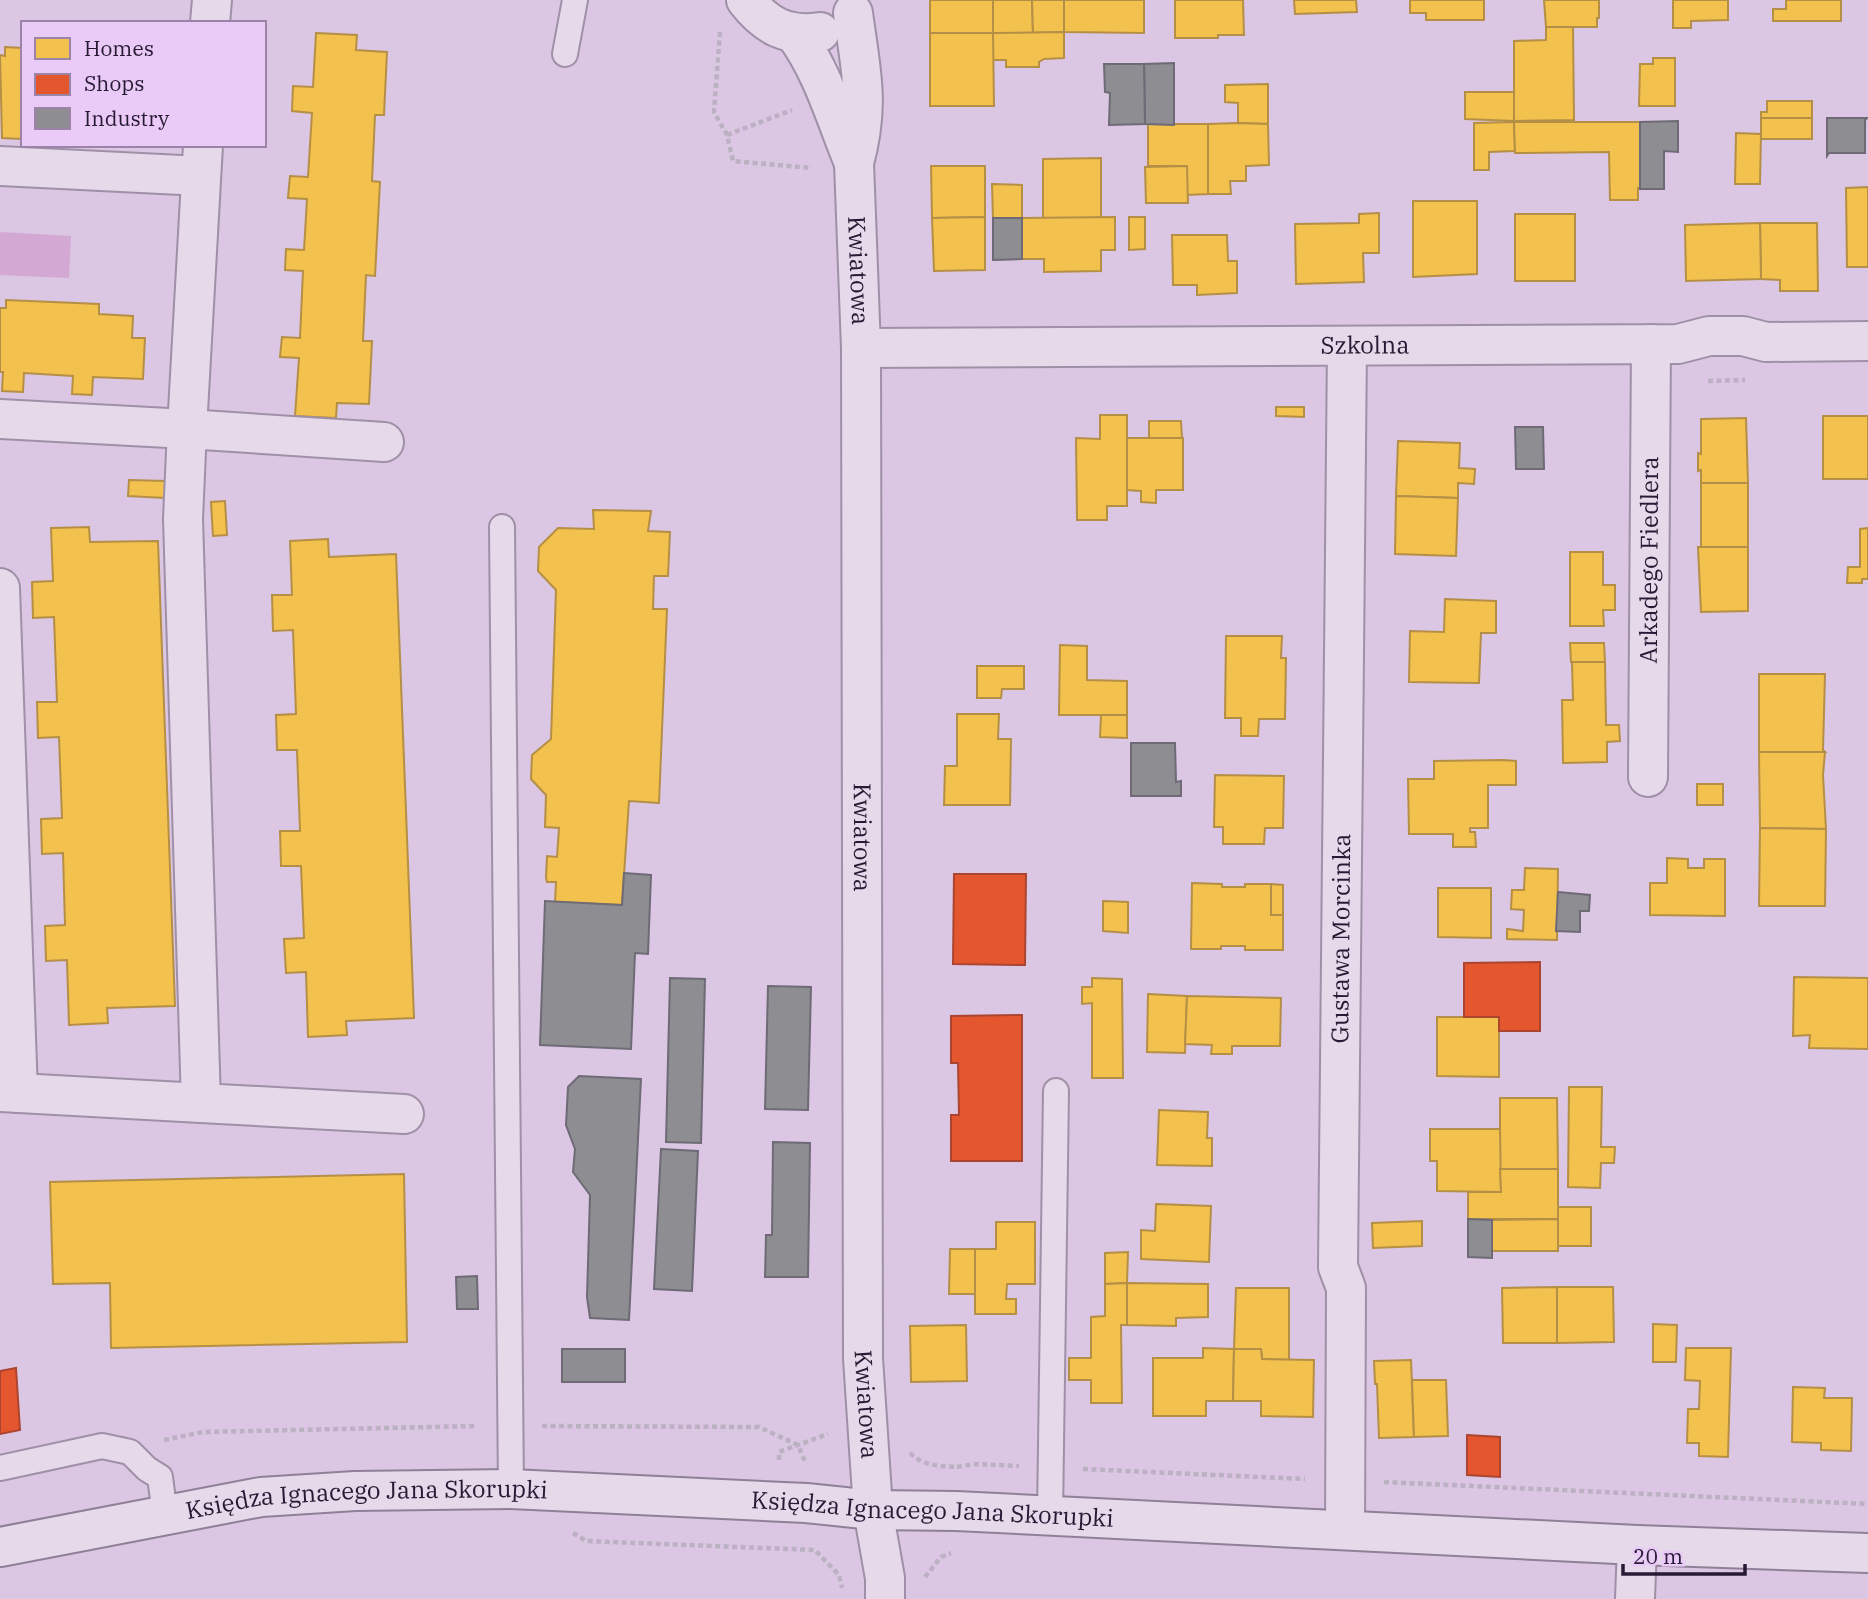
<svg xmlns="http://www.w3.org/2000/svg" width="1868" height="1599" font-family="'IBM Plex Serif',serif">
	<rect width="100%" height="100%" fill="#dbc6e3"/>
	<path fill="#d3a8d2" d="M0,232L71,236L69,278L0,275Z"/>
	<g fill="#f2c14e" stroke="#b58f46" stroke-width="2">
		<rect x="930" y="0" width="63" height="33"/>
		<path d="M993,0H1032L1033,33H993Z"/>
		<path d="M1032,0H1064V32L1033,33Z"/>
		<path d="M1064,0H1144V33L1064,32Z"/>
		<path d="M1175,0H1243L1244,35H1218V38H1175Z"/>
		<path d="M1294,0H1356L1357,12L1295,14Z"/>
		<path d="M1410,0H1484V20H1426V13H1410Z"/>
		<path d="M1544,0H1599V18H1597V27H1546Z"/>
		<path d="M1673,0H1728V20L1691,21V28H1673Z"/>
		<path d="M1786,0H1841V21H1773V9H1786Z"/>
		<path d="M1546,27H1573L1574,120L1514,121V41L1546,40Z"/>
		<path d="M1064,32V58L1044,59L1039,62V67H1006V60H993V33Z"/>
		<path d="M316,33L357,35L356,50L387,52L384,115H375L372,181L380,182L375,276L366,275L363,341H372L369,404L337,403L336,418L295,416L299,358L280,357L282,337L300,338L303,271L285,270L286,249L304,250L307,199L288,198L290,176L308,177L312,113L292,111L293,86L313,87Z"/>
		<path d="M930,33H993L994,106H930Z"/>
		<path d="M5,47L23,48L22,139L2,138L0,55L5,56Z"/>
		<path d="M1653,58H1675V106H1639L1640,64H1653Z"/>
		<path d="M1268,84V124L1238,123V103L1225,102V85Z"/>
		<path d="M1465,92H1514V121L1465,119Z"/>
		<path d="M1767,101H1812V118H1761V112H1767Z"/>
		<rect x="1761" y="118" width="51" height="21"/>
		<path d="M1514,122L1515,151L1489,152V170H1474V123Z"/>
		<path d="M1514,122H1640V189L1638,188V200H1610L1609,152L1515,153Z"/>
		<path d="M1238,123L1268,124L1269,165L1246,166V181H1230L1231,194H1208V124Z"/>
		<path d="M1148,124H1208V194L1187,195V166H1148Z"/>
		<path d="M1736,133L1761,134L1760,184H1735Z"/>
		<path d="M1101,158V218H1043V159Z"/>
		<path d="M931,166H985V217L932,218Z"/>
		<path d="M1187,166L1188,203H1146L1145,167Z"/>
		<path d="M992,184L1022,185V218H993Z"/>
		<path d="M1868,187V267H1847L1846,188Z"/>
		<path d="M1413,201H1477V274L1413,277Z"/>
		<path d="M1379,213V253H1363L1364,282L1296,284L1295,224L1359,223V214Z"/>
		<rect x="1515" y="214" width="60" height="67"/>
		<path d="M985,217V270L934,271L932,218Z"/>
		<path d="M1115,217V250H1101V271L1044,272V259H1022V218Z"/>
		<path d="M1129,217H1145V249L1129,250Z"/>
		<path d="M1760,223H1817L1818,291H1780V280L1761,279Z"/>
		<path d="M1760,223L1761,279L1686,281L1685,225Z"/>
		<path d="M1172,235H1227L1228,261H1237V293L1197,295V285H1173Z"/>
		<path d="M6,300L99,304V314L133,316L132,338H145L143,379L93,377L92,395L72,394L73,376L24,373L23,392L2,391L3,372H0V308H6Z"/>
		<path d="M1276,407H1304V417L1276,416Z"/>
		<path d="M1100,415H1127V506H1107V520H1077L1076,438L1100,439Z"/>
		<rect x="1823" y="416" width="45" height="63"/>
		<path d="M1746,418L1748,483H1701V470L1698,471V453L1701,454V419Z"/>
		<path d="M1149,421H1181L1182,438H1149Z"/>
		<path d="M1127,438H1183V490H1156V503L1141,502V491L1127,490Z"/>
		<path d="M1398,441L1460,443L1459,468L1475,469L1474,484L1458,483V498L1396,496Z"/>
		<path d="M129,480L166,481L165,498L128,496Z"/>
		<rect x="1701" y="483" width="47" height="64"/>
		<path d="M1396,496L1458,498L1456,556L1395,554Z"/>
		<path d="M225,501L227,535L213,536L211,502Z"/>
		<path d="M593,510L651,511L648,531L670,532L668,576H654L653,609H667L659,803L629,801L622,905L555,902L556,882H547L546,878L547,856L557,857L559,828L545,827L546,795L531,779L532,755L551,739L556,590L538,571L539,547L558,528L594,529Z"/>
		<path d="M89,527L90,542L158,541L175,1006L107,1008L108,1023L69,1025L67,960L46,961L45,926L65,925L63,853L42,854L41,819L62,818L59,737L38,738L37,702H57L54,617L33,618L32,582L53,581L51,528Z"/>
		<path d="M1868,528V579H1862V583H1847L1848,567H1860V529Z"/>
		<path d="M328,539L329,557L396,554L414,1018L346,1021L347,1035L308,1037L306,972L286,973L284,939L304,938L301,866H281L280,831H300L297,750H277L276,715L296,714L293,630L273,631L272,595H292L290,541Z"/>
		<path d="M1698,547H1748V611L1701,612Z"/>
		<path d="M1570,552H1603V585H1615V610H1603L1604,626H1570Z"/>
		<path d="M1445,599L1496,601V633H1481L1479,683L1409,682L1410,631L1444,632Z"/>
		<path d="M1226,636H1282L1281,658H1286L1285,719H1259L1258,736H1241V718H1225Z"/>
		<path d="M1570,643H1604L1605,662H1571Z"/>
		<path d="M1060,645L1087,646V680L1127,681V715H1059Z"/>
		<path d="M1572,662H1605L1606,725H1619L1620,741L1607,742V762L1563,763L1562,700H1573Z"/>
		<path d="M977,666H1024V689H1002L1001,698H977Z"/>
		<path d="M1759,674H1825L1823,750L1825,752H1759Z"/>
		<path d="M957,714H999L998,739H1011L1010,805H944L945,766H957Z"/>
		<path d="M1101,715H1127V738L1100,737Z"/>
		<path d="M1759,752H1825L1823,775L1826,829L1760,828Z"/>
		<path d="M1503,760L1516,761V785H1488V828H1470V832H1475L1476,847H1453V834H1409L1408,779H1434V761Z"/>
		<path d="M1215,775L1284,776L1283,828H1265L1264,844H1223V827H1214Z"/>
		<rect x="1697" y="784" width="26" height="21"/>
		<path d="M1760,828L1826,829L1825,906H1759Z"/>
		<path d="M1667,858L1688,859V868H1704V859H1725V916L1650,915V883H1667Z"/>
		<path d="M1525,868L1558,869L1557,940L1507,939V929L1523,931L1524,910L1511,909L1512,890H1524Z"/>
		<path d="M1192,883L1222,884V887H1245V884H1271V915H1283V950H1245V946H1221V949H1191Z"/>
		<path d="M1271,884L1283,885V915H1271Z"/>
		<path d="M1438,888H1491V938L1438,937Z"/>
		<path d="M1103,901L1128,902V933L1103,931Z"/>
		<path d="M1794,977L1868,978V1049L1809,1048L1810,1035L1793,1036Z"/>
		<path d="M1092,978L1122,979L1123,1078H1092V1003L1082,1004V987H1092Z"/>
		<path d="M1148,994L1187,996L1185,1053L1147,1052Z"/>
		<path d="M1187,996L1281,998L1280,1046H1232V1054H1211L1212,1045L1185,1044Z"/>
		<path d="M1437,1017H1499V1077L1437,1076Z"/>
		<path d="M1569,1087H1602L1601,1147H1615L1614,1163H1601L1600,1188L1568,1187Z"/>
		<path d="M1500,1098H1557L1558,1169H1500Z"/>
		<path d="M1159,1110L1208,1112L1207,1138H1212V1166L1157,1165Z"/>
		<path d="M1430,1129H1500L1501,1192L1437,1191V1161H1430Z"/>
		<path d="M1500,1169H1558V1219H1468V1192H1501Z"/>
		<path d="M404,1174L407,1342L111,1348L110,1283L53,1284L50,1182Z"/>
		<path d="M1156,1204L1211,1206L1209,1262L1141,1259V1230L1155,1231Z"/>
		<rect x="1558" y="1207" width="33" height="39"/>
		<path d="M1558,1219V1251H1492V1220Z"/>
		<path d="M1422,1221V1246L1373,1248L1372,1223Z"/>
		<path d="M996,1222H1035V1284H1007L1006,1299H1016V1314H975V1249H996Z"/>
		<path d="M950,1249H975V1294H949Z"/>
		<path d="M1128,1252L1127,1283L1105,1284V1253Z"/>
		<path d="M1127,1283V1325H1121L1122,1403H1091V1380H1069V1358H1091V1317L1105,1316V1284Z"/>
		<path d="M1127,1283L1208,1284V1317L1176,1318V1326L1127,1325Z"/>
		<path d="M1557,1287H1613L1614,1342L1557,1343Z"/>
		<path d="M1557,1287V1343H1503L1502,1288Z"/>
		<path d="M1236,1288H1289V1360L1262,1359L1261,1349H1234Z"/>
		<path d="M1653,1324L1677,1325L1676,1362H1653Z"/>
		<path d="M966,1325L967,1381L911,1382L910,1326Z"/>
		<path d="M1203,1348L1234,1349L1233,1401H1206V1416H1153V1358H1203Z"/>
		<path d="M1686,1348H1731L1728,1457L1699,1456V1443H1687L1688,1409H1699L1700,1381L1685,1380Z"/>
		<path d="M1234,1349H1261L1262,1359L1314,1360L1313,1417L1261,1416V1401H1233Z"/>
		<path d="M1411,1360L1414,1437L1379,1438L1377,1384H1375L1374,1361Z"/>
		<path d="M1412,1380H1446L1448,1436L1414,1437Z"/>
		<path d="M1793,1387L1825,1388L1824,1398H1852L1851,1451L1821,1450V1443L1792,1442Z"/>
	</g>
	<g fill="#e4572e" stroke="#ab4530" stroke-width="2">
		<path d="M954,874H1026L1025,965L953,964Z"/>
		<path d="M1540,962V1031H1499V1017H1464V963Z"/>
		<path d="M1022,1015V1161H951V1115H959L958,1063H951V1016Z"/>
		<path d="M16,1368L20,1430L0,1434V1371Z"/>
		<path d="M1467,1435L1500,1437V1477L1467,1475Z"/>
	</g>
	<g fill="#8d8d92" stroke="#6e6a76" stroke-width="2">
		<path d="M1174,63V125L1145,124L1144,64Z"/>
		<path d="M1104,64H1144L1145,124L1109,125L1110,93L1105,92Z"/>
		<path d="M1827,118H1867L1865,120V153H1829L1827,156Z"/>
		<path d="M1678,121V152L1664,151V189H1640V122Z"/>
		<path d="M993,218H1022V259L993,260Z"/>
		<path d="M1515,427H1543L1544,469H1516Z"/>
		<path d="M1131,743H1175L1176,782L1181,781V796H1131Z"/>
		<path d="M624,873L651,875L648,954L635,953L631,1049L540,1045L545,901L622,905Z"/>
		<path d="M1558,892L1590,895L1589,911H1580V932L1556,931Z"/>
		<path d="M670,978L705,979L701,1143L666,1142Z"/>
		<path d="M768,986L811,987L808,1110L765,1109Z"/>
		<path d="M579,1076L641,1079L629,1320L590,1318L587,1297L590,1195L573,1172L575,1149L566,1125L568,1087Z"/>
		<path d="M773,1142L810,1143L808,1277H765L766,1235H772Z"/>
		<path d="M661,1149L698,1151L692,1291L654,1289Z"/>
		<path d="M1468,1219L1492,1220V1258L1468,1257Z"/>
		<path d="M477,1276L478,1309H457L456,1277Z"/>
		<rect x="562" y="1349" width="63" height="33"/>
	</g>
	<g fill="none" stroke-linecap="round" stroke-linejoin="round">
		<defs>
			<g id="service">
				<path d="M565,54L575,0"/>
				<path d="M502,527L511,1489"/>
				<path d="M0,1468L102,1446L130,1452L147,1469L160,1477L165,1515"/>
				<path d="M1050,1517L1056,1091"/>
			</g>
			<g id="minor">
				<path d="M210,23L212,0"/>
				<path d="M0,166L201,176"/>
				<path id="s1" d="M861,348L1678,344L1709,336H1743L1766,342L1868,341"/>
				<path d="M0,419L187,429L203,145"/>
				<path d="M384,442L187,429L183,519L201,1103L404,1114"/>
				<path d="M0,588L18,1093"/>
				<path id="s2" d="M1648,777L1651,344"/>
				<path d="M0,1092L201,1103"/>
				<path id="s3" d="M1345,1530L1346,1288L1338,1267L1347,346"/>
				<path d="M1635,1599L1637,1545"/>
			</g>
			<g id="tertiary">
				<path d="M746,0C766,26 787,37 820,32"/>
				<path id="s4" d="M853,13C861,72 870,104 854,163L861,348L863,1358L873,1510L885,1578V1599"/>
				<path d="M795,34C823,72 836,120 854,163"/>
			</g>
			<g id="secondary">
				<path id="s5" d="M0,1547L261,1497L355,1491L511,1489L806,1503L873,1510L956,1511L1637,1545L1868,1553"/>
			</g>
		</defs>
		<use href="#service" stroke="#9f90a7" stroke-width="28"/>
		<use href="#minor" stroke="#9f90a7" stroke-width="42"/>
		<use href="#tertiary" stroke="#9f90a7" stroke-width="42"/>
		<use href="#secondary" stroke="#8f8097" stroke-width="42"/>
		<g stroke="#bcb0c3" stroke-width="4.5" stroke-dasharray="5 3.5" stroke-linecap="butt">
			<path d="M720,32L714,112L727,135L733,161L812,168"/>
			<path d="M727,135L792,110"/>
			<path d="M1708,381L1745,380"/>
			<path d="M542,1426L759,1427L798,1445L806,1464"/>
			<path d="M164,1440L203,1432L477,1426"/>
			<path d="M910,1453C923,1466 939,1466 957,1467"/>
			<path d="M779,1460V1452L828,1434"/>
			<path d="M957,1467L975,1464L1019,1466"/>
			<path d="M1083,1469L1305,1479"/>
			<path d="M1384,1482L1868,1504"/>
			<path d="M573,1533L586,1541L815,1550L839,1575L842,1588"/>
			<path d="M925,1577L941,1557L951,1553"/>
		</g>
		<use href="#service" stroke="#e5d9ea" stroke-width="24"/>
		<use href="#minor" stroke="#e5d9ea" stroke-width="38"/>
		<use href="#tertiary" stroke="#e5d9ea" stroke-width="38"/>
		<use href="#secondary" stroke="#e5d9ea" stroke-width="38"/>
	</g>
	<g text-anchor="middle" stroke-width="7" stroke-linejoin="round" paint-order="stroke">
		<g font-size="24" fill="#271a34" stroke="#eacaf6">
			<text dy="8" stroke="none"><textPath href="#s4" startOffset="259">Kwiatowa</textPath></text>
			<text dy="8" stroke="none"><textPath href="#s1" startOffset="504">Szkolna</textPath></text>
			<text dy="8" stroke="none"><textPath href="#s2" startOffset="217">Arkadego Fiedlera</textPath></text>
			<text dy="8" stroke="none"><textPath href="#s4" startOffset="826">Kwiatowa</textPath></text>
			<text dy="8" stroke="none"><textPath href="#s3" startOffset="593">Gustawa Morcinka</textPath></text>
			<text dy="8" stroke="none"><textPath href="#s4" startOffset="1393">Kwiatowa</textPath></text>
			<text dy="8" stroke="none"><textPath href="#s5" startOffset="371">Księdza Ignacego Jana Skorupki</textPath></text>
			<text dy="8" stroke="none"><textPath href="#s5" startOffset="938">Księdza Ignacego Jana Skorupki</textPath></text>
		</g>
	</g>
	<rect x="21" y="21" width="245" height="126" fill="#eacaf6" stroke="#9c84a8" stroke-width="2"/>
	<rect x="35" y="38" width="35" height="21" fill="#f2c14e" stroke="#9c84a8" stroke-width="2"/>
	<text x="84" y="56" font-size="21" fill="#271a34">Homes</text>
	<rect x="35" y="74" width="35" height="21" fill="#e4572e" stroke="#9c84a8" stroke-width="2"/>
	<text x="84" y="91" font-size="21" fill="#271a34">Shops</text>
	<rect x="35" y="108" width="35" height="21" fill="#8d8d92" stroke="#9c84a8" stroke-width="2"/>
	<text x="84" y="126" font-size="21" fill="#271a34">Industry</text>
	<path d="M1623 1564v10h122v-10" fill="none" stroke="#271a34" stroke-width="3.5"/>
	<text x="1633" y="1564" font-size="21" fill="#271a34" stroke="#eacaf6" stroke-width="5" paint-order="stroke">20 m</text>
</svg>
